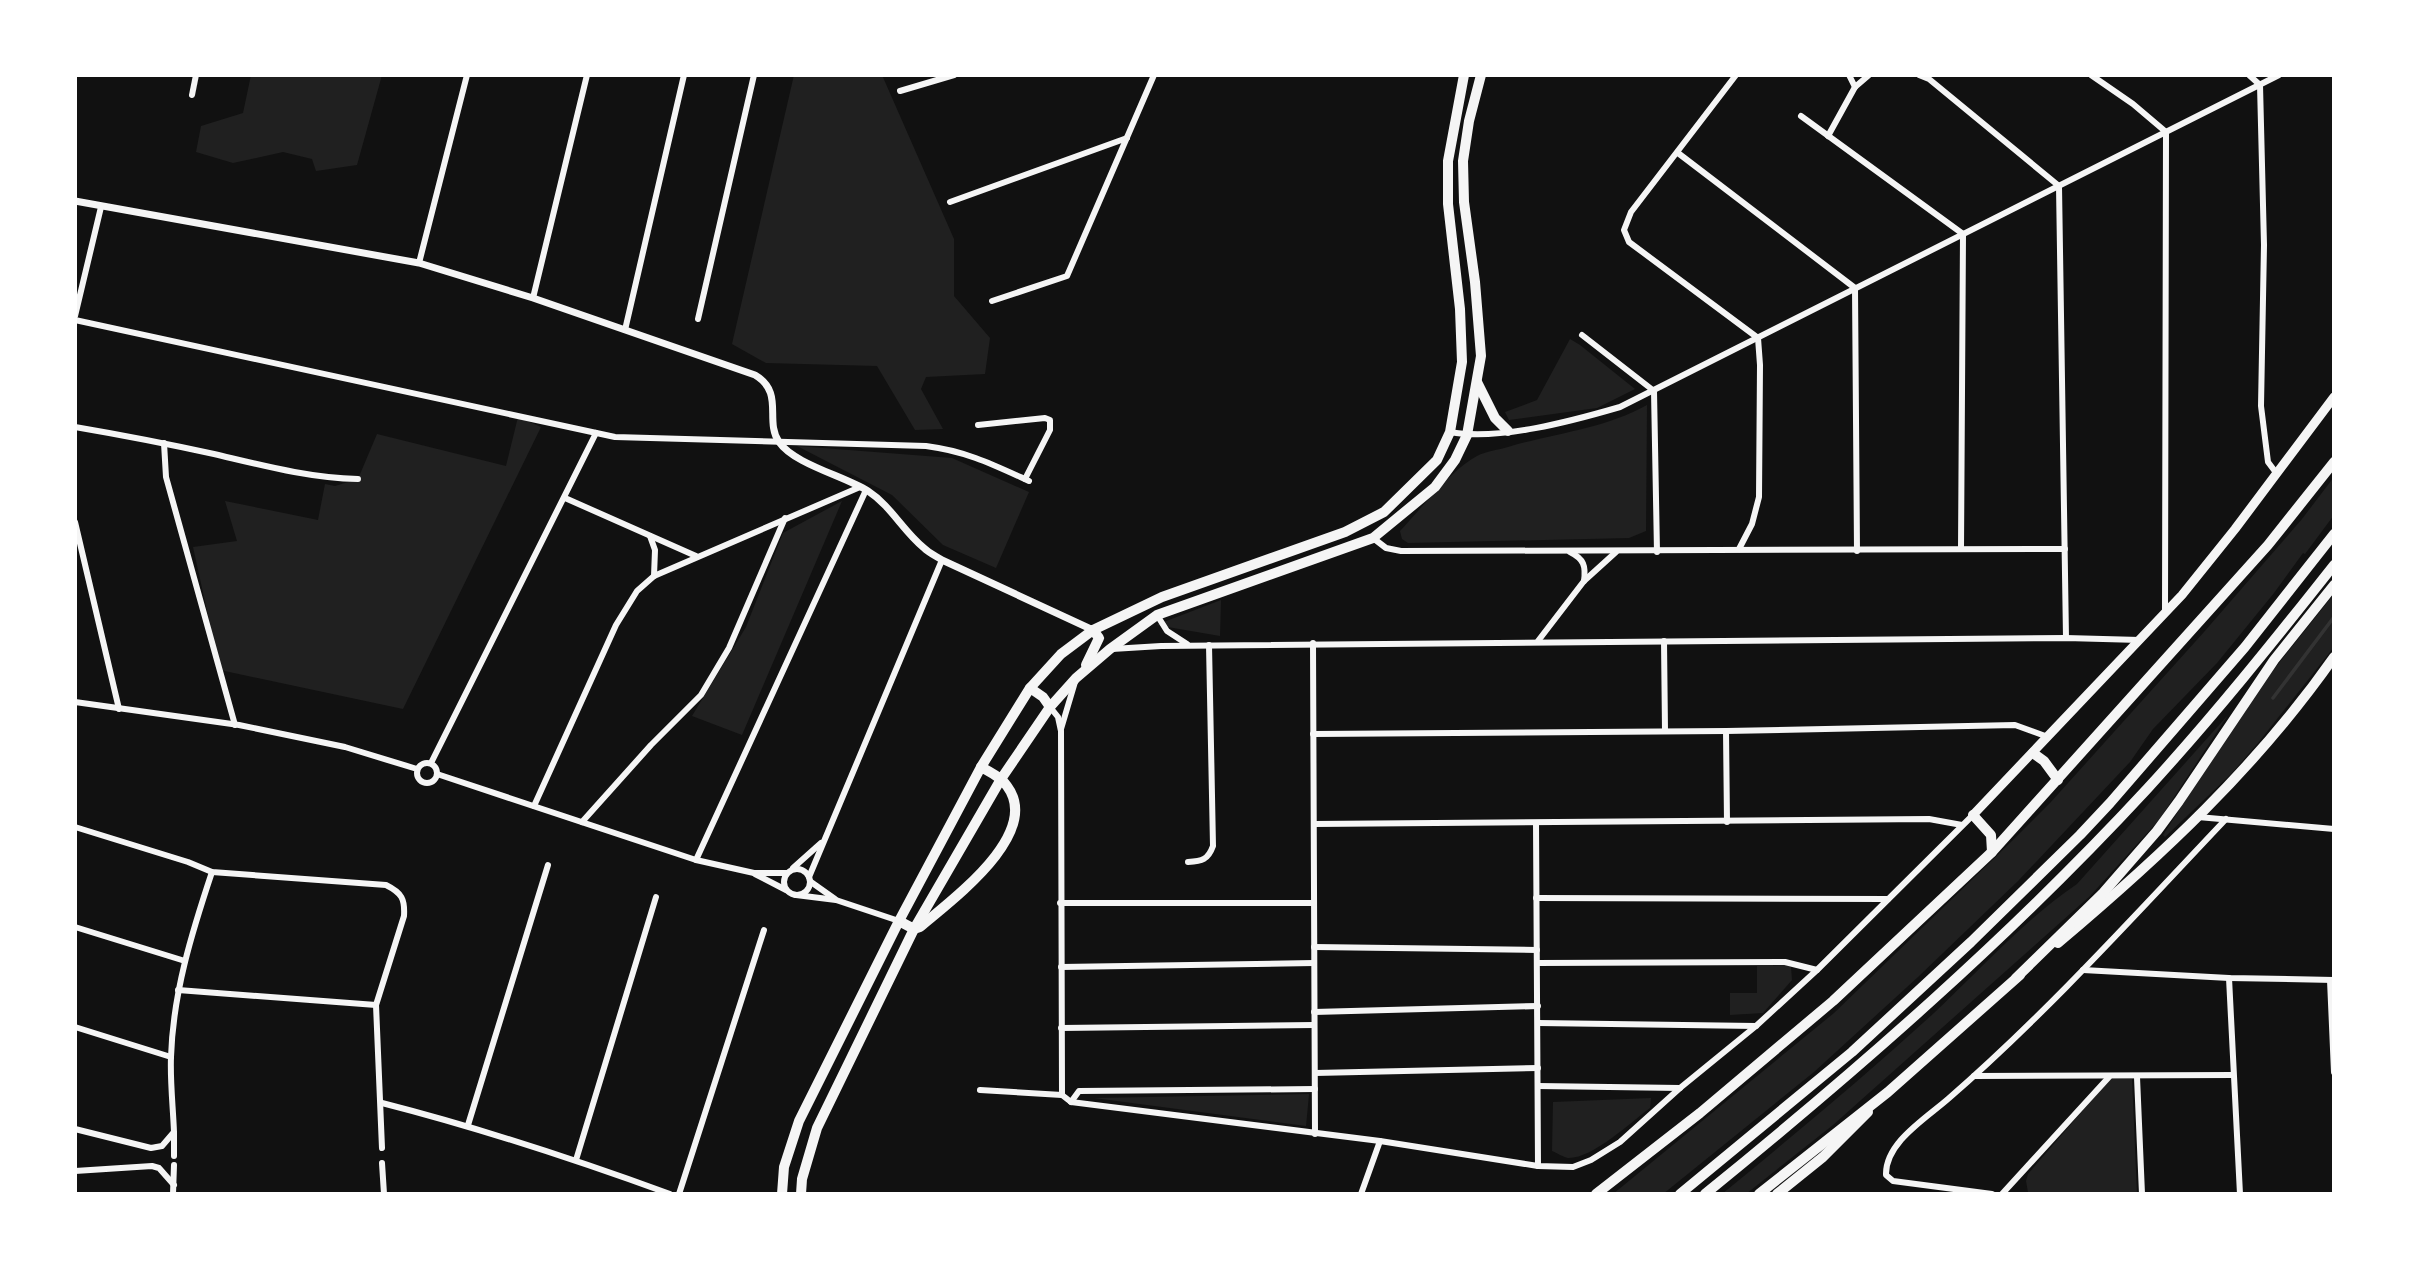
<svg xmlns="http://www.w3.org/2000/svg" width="2409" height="1269" font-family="'Sofia Sans Condensed',sans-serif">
	<rect width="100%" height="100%" fill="#111"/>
	<g fill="#202020">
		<path d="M251,75H382L357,165L316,171L312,159L283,152L233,163L196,152L201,126L243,113Z"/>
		<path d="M794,75H882L954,239V296L990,338L985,374L926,377L921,389L943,429L915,430L877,366L766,363L732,344Z"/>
		<path d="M1570,339L1580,345L1635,389L1597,408L1509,420L1505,412L1537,400Z"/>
		<path d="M1647,405L1646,531L1629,538L1408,543L1402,539L1400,531C1420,510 1452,469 1477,456C1486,451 1499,450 1508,447C1555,433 1604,429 1647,405Z"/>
		<path d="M518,417L541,427L403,709L220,670L193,547L237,541L225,501L318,520L325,484L335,486L358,479L377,434L506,466Z"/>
		<path d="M797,446L952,458L1029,492L996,568L943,545L892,495Z"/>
		<path d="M2334,477V515L2305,554L2303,553L2274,593L2217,663L2153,729L2130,762L2018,881L1918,977L1814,1072L1663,1194H1613L1834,1013L2012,841L2050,803L2204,632L2302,519Z"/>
		<path d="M842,501L742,735L692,716L746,627L783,533Z"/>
		<path d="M2334,594V647L2258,743L2231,774L2165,837L2163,835L2252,697Z"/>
		<path d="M1221,600L1220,636L1156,625Z"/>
		<path d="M2228,715L2159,820L2090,896L1833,1125L1746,1194H1722C1794,1135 1865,1076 1934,1013C1981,969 2024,920 2077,884Z"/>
		<path d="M1786,965L1791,967L1792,980L1763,1013L1730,1015V993H1757V966Z"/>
		<path d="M2110,1079H2132L2137,1194L2028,1192L2026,1181L2028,1174Z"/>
		<path d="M1309,1094L1306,1126L1094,1098Z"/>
		<path d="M1651,1098L1650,1108C1631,1122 1592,1159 1568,1158C1563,1157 1557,1153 1552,1151L1553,1102Z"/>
	</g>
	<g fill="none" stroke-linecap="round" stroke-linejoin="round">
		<path stroke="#333" stroke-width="3.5" d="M2273,698L2334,617"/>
		<g stroke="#f5f5f5" stroke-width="6">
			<path d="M1736,75L1631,212L1624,230L1629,242L1758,338L1760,365L1759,497L1752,524L1739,549"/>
			<path d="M1849,75L1855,87"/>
			<path d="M1919,75L1929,79L2059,186L2066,638"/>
			<path d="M2091,75L2133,104L2166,132L2165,612"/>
			<path d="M2249,75L2260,85L2264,245L2261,406L2268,462L2277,474"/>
			<path d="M900,91L954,75"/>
			<path d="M192,95L196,75"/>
			<path d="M1801,116L1963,234L1961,549"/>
			<path d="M1828,136L1855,87L1869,75"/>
			<path d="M1678,153L1855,288L1857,551"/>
			<path d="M950,202L1127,138"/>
			<path d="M419,263L467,75"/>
			<path d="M533,298L587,75"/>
			<path d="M992,301L1067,276L1154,75"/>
			<path d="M75,316L101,207"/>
			<path d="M698,319L754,75"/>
			<path d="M75,320L615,437L926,446C966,451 994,465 1029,481"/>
			<path d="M625,330L684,75"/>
			<path d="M1582,335L1654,391"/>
			<path d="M1654,391L1657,552"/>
			<path d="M978,425L1045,418L1050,420V430L1025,479"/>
			<path d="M75,427C122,435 168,444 214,454C261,465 309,478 358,479"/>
			<path d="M1450,432C1499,441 1572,421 1620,407L2279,75"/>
			<path d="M164,443L166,477L235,725"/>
			<path d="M565,498L696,556"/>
			<path d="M75,522L119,709"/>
			<path d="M650,536L655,550L654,576"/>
			<path d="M1373,538L1386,548L1401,551C1623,552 1844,550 2065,549"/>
			<path d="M1570,552C1584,559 1586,566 1584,581"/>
			<path d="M1157,615L1167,631L1187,644"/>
			<path d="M1538,641L1584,581L1616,552"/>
			<path d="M1664,641L1665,731"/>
			<path d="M1313,643L1315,1134"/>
			<path d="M1112,649L1161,646L2066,638L2140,640"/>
			<path d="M75,702L239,725L345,747L417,769"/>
			<path d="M1050,707L1058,717L1061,731L1062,1095"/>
			<path d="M1061,729L1075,682"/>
			<path d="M1726,731L1727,822"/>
			<path d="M1313,734L1726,731L2015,725L2048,737"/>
			<circle cx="427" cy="773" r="10"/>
			<path d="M431,763L596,433"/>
			<path d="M437,774L696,860L754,873H787"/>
			<path d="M534,806L616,625L637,591L654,576L860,487"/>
			<path d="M2198,817L2334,829"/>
			<path d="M582,822L651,745L701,695L729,648L785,518"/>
			<path d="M1536,823L1538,1166"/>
			<path d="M1314,824L1929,819L1962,825"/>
			<path d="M75,827L188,862L212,872L386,885C402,893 405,899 404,916L376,1005L382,1148"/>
			<path d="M696,860L866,490"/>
			<path d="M1188,862C1202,861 1208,860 1213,846L1209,645"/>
			<path d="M793,868L821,843"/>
			<circle cx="797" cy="882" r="13"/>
			<path d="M755,874L786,890"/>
			<path d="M809,877L942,560"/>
			<path d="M811,882L835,899"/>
			<path d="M796,895L836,900L899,921"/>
			<path d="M1536,898L1888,899"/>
			<path d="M1060,903H1314"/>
			<path d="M75,927L185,961"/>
			<path d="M1314,947L1537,950"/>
			<path d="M1537,963L1785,962L1817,970"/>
			<path d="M1061,967L1314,963"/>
			<path d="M2083,970L2229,978L2334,980"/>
			<path d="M2229,978L2240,1194"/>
			<path d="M2330,980L2334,1072"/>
			<path d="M178,990L376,1005"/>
			<path d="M1314,1012L1538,1006"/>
			<path d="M1538,1023L1756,1026"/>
			<path d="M75,1027L171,1057"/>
			<path d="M1061,1028L1314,1025"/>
			<path d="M1315,1073L1538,1068"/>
			<path d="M1974,1076L2233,1075"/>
			<path d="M2137,1077L2142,1194"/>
			<path d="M1538,1086L1680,1088"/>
			<path d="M980,1090L1062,1095L1071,1102L1380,1141L1538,1166L1573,1167L1591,1160L1620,1142L1680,1088L1756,1026L1817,970L1973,815"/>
			<path d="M1071,1102L1079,1091L1315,1089"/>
			<path d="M382,1103C480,1128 574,1159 670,1194"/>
			<path d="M468,1125L548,865"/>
			<path d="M75,1129L151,1148L162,1146L174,1132C173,1107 170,1081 171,1057C173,993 192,932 212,872"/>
			<path d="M174,1133V1156"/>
			<path d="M576,1160L656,897"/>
			<path d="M382,1163L384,1194"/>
			<path d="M75,1171L152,1166L159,1168L174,1185"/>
			<path d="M173,1194L174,1165"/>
			<path d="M679,1194L764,930"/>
			<path d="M1361,1194L1380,1141"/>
			<path d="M1992,1194L1893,1181L1886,1175C1885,1143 1925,1119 1948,1099C2047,1013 2136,914 2226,819"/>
			<path d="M2002,1194L2109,1077"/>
		</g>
		<path stroke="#f5f5f5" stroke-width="7" d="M75,201L419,263L533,298L755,375C785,393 764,420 779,442C794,464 844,476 868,491C891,506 903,531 924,548C929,553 936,556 942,560L1093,630"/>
		<path stroke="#f5f5f5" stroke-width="9" d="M1973,815L2182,595L2235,529L2334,397"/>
		<g stroke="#f5f5f5" stroke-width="10">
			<path d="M1477,382L1495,418L1508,431"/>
			<path d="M1086,665L1099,638L1093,630"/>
			<path d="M1030,688L1043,697L1050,707"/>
			<path d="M899,921L914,929L920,927C950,901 1043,834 1007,786C1001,777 990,772 981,767"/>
			<path d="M782,1194L784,1167L799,1121L899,921L981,767L1030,688L1061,654L1093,630L1162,597L1345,532L1384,512L1437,460L1450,432L1462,362L1460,309L1448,204V161L1464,75"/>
			<path d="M801,1194L802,1179L817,1128L914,929L1001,779L1050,707L1076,678L1110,649L1157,615L1373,538L1435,487L1455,460L1467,435L1481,356L1475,282L1464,202L1463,161L1469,121L1481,75"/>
			<path d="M1777,1194L1823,1157L1868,1112"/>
		</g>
		<g stroke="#f5f5f5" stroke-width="10">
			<path d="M2033,753L2044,761L2058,780"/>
			<path d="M1973,815L1991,835L1992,852"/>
			<path d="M2058,943C2160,857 2257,767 2334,657"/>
			<path d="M1596,1194L1700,1113L1833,1001L1992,852L2268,545L2334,462"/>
			<path d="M1759,1194L1888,1092L2020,975"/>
		</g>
		<g stroke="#f5f5f5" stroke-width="10">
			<path d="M2016,978L2103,893L2157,831L2179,801L2274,660L2334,585"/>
			<path d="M1680,1194L1852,1052L1971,942L2080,835L2110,803L2245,647L2334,534"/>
			<path d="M1705,1194C1860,1068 2011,936 2147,789C2213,717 2274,641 2334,565"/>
		</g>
	</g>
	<rect width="2409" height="1269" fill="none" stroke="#ffffff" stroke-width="154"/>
</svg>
